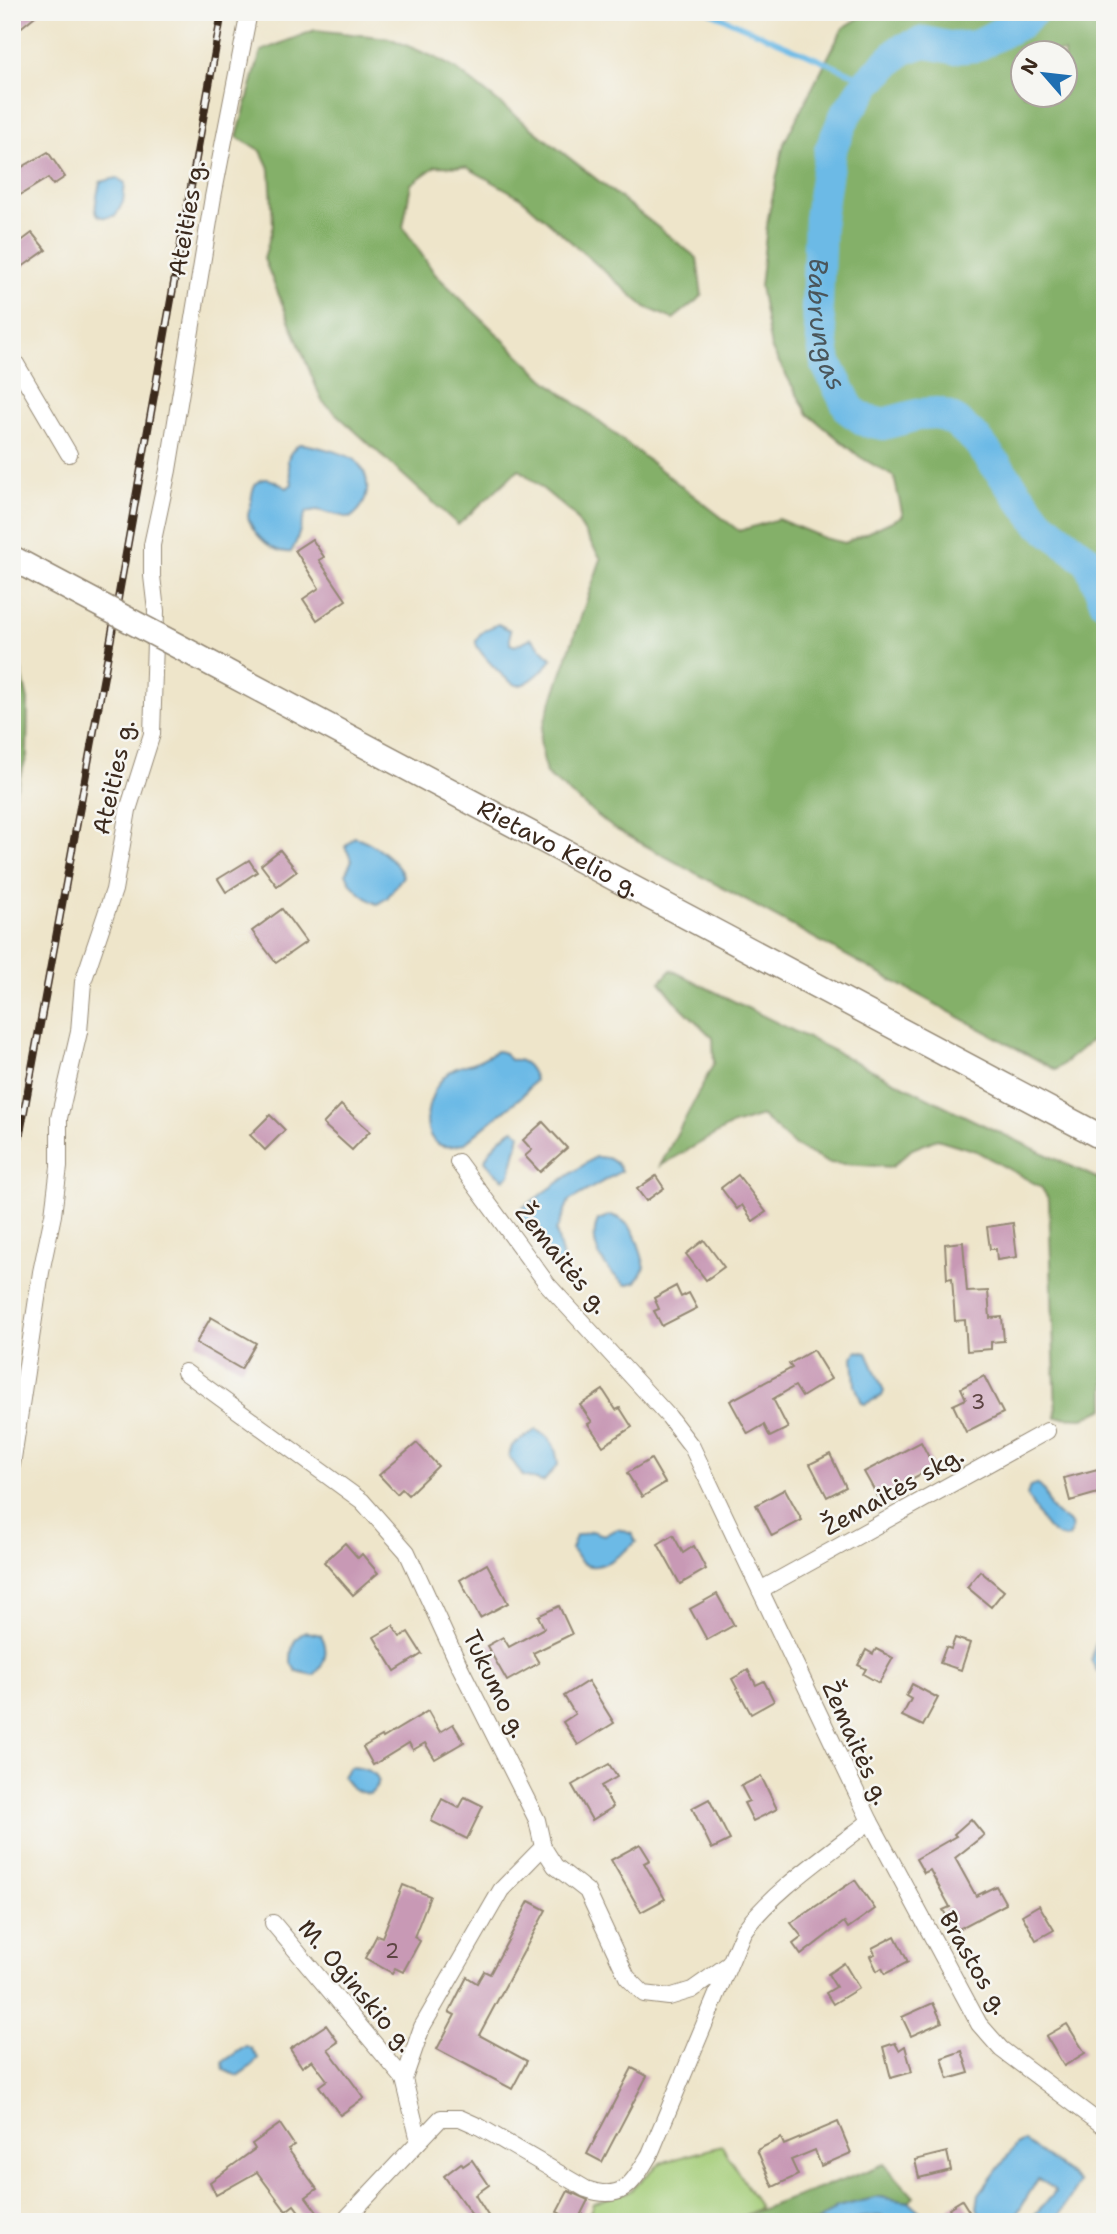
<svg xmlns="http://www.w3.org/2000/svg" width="1117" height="2234" font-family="'Shantell Sans',sans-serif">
	<rect width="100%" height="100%" fill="#f6f6f2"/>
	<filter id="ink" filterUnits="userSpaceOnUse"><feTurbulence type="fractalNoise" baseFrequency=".0143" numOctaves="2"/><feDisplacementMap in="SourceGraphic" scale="14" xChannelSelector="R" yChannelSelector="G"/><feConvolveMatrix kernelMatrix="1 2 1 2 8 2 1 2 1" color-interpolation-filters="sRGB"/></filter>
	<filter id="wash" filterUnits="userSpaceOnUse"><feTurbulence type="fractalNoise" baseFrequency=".00686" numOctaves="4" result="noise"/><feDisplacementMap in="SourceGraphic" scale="28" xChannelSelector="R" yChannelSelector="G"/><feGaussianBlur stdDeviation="1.57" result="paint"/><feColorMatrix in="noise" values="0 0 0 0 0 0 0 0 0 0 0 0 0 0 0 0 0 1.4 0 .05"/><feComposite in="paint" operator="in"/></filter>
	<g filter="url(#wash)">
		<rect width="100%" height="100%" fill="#eee5ca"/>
		<path fill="#a5cd79" stroke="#707c4c" stroke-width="2" d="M722,2146L760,2208L731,2222H587L593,2203L630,2191L660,2163Z"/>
		<g fill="#84b069" stroke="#606d44" stroke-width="2" fill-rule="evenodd">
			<path d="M869,12H1105V1029L1056,1070L613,828L546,774L540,740L543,726L601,559L573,514L519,469L458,525L322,401L264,259L273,225L270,170L261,151L237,137L261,51L315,30L389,38L436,58L456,69L697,258L702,296L673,319L645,307L520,197L466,167L436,166L411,184L403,227L435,274L544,379L739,531L778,519L824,538L845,543L903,516L894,477L860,457L808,414L771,348L760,286L768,218L784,143L843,28ZM1023,52H1064V94H1023Z"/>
			<path d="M12,647L17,652L28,700L27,756L12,801Z"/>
			<path d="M671,970L973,1120L1105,1182V1408L1083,1418L1056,1417L1049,1200L1041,1187L976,1151L937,1139L912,1149L892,1167L828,1163L795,1146L762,1116L730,1126L660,1166L714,1063L713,1038L678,1004L660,982Z"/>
			<path d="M884,2164L914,2197L909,2202L879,2197L837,2207L817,2222H731C781,2199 834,2186 884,2164Z"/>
		</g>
		<g fill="#6cbae6" stroke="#547282" stroke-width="2">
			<path d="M117,178L125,183L123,202L116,215C86,225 97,200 100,182Z"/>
			<path d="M299,444C309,444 349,454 356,461C374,479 369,505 350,518L317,510L306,512C300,526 299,540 291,552C273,554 255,536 249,520C246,513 250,510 251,504C252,495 252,478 267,479C273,479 281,485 287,488L292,484C291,466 280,460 299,444Z"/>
			<path d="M498,624L510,630V644L515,646L531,638L552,659C547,667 527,687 517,685C508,683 474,649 476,641C479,631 490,628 498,624Z"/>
			<path d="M354,837C370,840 397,860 403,876L387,898L377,904C363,897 351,888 346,873L352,860L345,847Z"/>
			<path d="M497,1051L505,1053L510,1060C524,1058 531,1067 535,1080L522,1096L465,1143C414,1162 421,1096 448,1073C456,1066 463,1066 473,1063C481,1060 489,1055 497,1051Z"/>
			<path d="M514,1129L520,1134L510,1175L504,1179L493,1171L485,1160C489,1149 504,1134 514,1129Z"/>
			<path d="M595,1157C608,1157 616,1159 621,1171L569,1201L556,1231L564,1263L555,1267L520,1217L522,1208Z"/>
			<path d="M611,1215C637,1223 638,1244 645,1267L636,1282L626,1285C605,1270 587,1246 598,1220Z"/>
			<path d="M857,1351L867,1353L884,1391L882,1396L865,1404L862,1403L855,1385L853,1357Z"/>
			<path d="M536,1430C553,1438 556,1447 558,1465L543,1482L523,1476L509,1456L512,1446Z"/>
			<path d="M1036,1484C1049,1490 1045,1503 1054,1512C1062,1522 1078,1519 1069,1537C1049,1542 1035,1509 1027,1495L1030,1486Z"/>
			<path d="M618,1529L632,1534L636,1542C624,1552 597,1576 581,1562C576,1558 576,1553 571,1549L576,1536L592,1531L604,1535Z"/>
			<path d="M306,1632L321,1635C329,1649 326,1664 314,1675L296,1671L291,1663C291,1650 292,1637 306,1632Z"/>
			<path d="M1105,1633V1674L1097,1671L1091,1660L1097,1639Z"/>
			<path d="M350,1767C367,1768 391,1776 370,1794C357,1792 348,1788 343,1776Z"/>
			<path d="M246,2046L251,2048L258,2058L253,2065L237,2076L224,2070L223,2062Z"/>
			<path d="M1024,2141L1069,2173L1079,2183L1055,2222H1030C1038,2207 1046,2205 1055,2192L1053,2188L1038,2179L1014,2218L1018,2222H984L977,2208L979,2194L1016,2145Z"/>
			<path d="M879,2197L909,2202L932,2222H900L879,2216L859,2218L848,2222H817L837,2207Z"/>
		</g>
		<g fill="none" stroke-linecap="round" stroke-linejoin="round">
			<path stroke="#6cbae6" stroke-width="5" d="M709,12L869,81"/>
			<path stroke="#6cbae6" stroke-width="32" id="s1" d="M1032,12L1020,23L976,46L953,48L924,42L901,50L869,81L845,116L830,151L820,218L817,309L826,363L850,410L866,421L883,424L921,414L938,413L955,421L977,440L1039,522L1089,561L1105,601"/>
		</g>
		<g id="blocks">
			<g fill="#c899b5">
				<path d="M12,12H40L12,35Z"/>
				<path d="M48,152L65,177L53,185L48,178L12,200V173Z"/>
				<path d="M32,233L46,250L22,267L12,255V248Z"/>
				<path d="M312,539L324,557L319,560L346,600L317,620L303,599L319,588L295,550Z"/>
				<path d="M280,850L297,871L277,886L261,865Z"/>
				<path d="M249,860L257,872L226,892L218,879Z"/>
				<path d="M282,909L306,942L276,963L252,931Z"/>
				<path d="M341,1105L370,1131L352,1150L323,1124Z"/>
				<path d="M270,1115L285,1130L265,1150L250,1135Z"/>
				<path d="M543,1122L567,1148L540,1172L525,1156L532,1150L523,1140Z"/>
				<path d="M738,1175L766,1212L753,1221L742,1205L737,1209L721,1188Z"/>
				<path d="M656,1176L664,1188L646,1201L637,1189Z"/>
				<path d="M1013,1223L1017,1257L997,1260L996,1249H990L987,1227Z"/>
				<path d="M704,1240L724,1267L706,1280L686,1254Z"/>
				<path d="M963,1242L967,1292L988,1291L990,1318L1002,1317L1004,1341L991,1342V1349L967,1351L965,1320L955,1321L952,1278L947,1279L945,1244Z"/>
				<path d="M676,1286L681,1297L689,1293L697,1308L662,1326L654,1311L659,1309L654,1298Z"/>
				<path d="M211,1317L256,1343L241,1369L196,1343Z"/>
				<path d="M813,1350L831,1379L802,1397L795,1386L773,1399L788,1428L770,1437L764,1425L748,1434L730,1401L792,1368L789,1364Z"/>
				<path d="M984,1376L1003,1413L966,1432L953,1405L966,1399L961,1388Z"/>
				<path d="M603,1390L616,1410L620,1408L632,1427L603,1446L588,1424L592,1422L580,1405Z"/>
				<path d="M921,1442L934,1467L878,1497L864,1472Z"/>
				<path d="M417,1443L438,1466L408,1495L402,1489L397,1494L379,1475Z"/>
				<path d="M830,1454L846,1487L827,1497L810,1464Z"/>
				<path d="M651,1459L665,1483L642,1497L627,1473Z"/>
				<path d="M1105,1467V1491L1070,1501L1064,1478Z"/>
				<path d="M785,1489L802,1520L772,1536L756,1505Z"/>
				<path d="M673,1535L683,1553L694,1546L706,1569L680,1584L658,1544Z"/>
				<path d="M345,1543L358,1558L362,1554L378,1573L353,1595L324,1562Z"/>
				<path d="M487,1564L508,1603L480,1618L460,1580Z"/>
				<path d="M980,1571L1004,1591L991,1607L967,1587Z"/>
				<path d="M717,1594L734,1625L707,1640L690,1609Z"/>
				<path d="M559,1606L572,1634L533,1653L539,1663L507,1681L487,1646L503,1637L509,1647L544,1628L538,1616Z"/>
				<path d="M393,1626L400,1637L408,1632L422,1654L395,1671L374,1637Z"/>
				<path d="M955,1638L970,1643L961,1670L940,1663L946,1647L951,1649Z"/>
				<path d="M876,1649L893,1658L879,1683L863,1674L866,1669L858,1665L866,1650L873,1654Z"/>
				<path d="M748,1670L756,1685L764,1681L774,1701L751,1714L732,1679Z"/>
				<path d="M588,1681L614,1723L578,1745L563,1722L575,1714L564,1696Z"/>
				<path d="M912,1684L938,1698L923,1726L902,1716L911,1699L906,1696Z"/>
				<path d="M428,1711L440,1732L453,1724L464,1742L435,1759L425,1743L413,1750L409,1743L373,1765L363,1747L382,1736L383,1738Z"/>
				<path d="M609,1764L617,1777L601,1786L613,1807L592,1820L572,1785Z"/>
				<path d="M761,1776L777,1809L753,1821L744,1803L749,1801L741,1786Z"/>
				<path d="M465,1797L483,1806L467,1839L431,1821L442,1799L459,1808Z"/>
				<path d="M709,1799L730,1840L712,1849L692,1808Z"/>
				<path d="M971,1819L984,1835L955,1858L976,1896L996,1886L1006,1904L955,1931L943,1910L950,1907L930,1870L924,1873L916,1859L956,1836L954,1834Z"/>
				<path d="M640,1844L650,1860L644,1863L665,1899L641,1912L611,1860Z"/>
				<path d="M855,1880L875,1909L848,1928L844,1922L801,1955L793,1944L802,1937L791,1923Z"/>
				<path d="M403,1885L430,1896L414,1937L420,1941L403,1972L395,1968L392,1973L365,1958L377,1935L382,1937Z"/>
				<path d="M529,1901L546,1910L479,2035L527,2061L512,2089L437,2049L455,2015L449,2012L467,1977L477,1983L484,1971L490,1974Z"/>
				<path d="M1039,1905L1054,1930L1036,1940L1022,1915Z"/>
				<path d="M895,1936L908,1962L885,1974L882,1968L877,1971L870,1956L875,1954L872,1948Z"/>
				<path d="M844,1963L859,1988L833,2004L826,1993L836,1987L828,1974Z"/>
				<path d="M933,2003L942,2022L911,2036L902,2017Z"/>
				<path d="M1067,2024L1085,2053L1064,2066L1046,2036Z"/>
				<path d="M326,2025L338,2042L328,2049L364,2098L340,2115L319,2086L327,2080L312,2060L302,2067L290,2049Z"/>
				<path d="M895,2043L899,2050L905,2046L912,2072L891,2078L883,2047Z"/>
				<path d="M962,2051L969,2073L948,2079L942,2058Z"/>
				<path d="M632,2068L647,2076L602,2162L587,2154Z"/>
				<path d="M838,2122L851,2153L821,2166L815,2150L791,2160L798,2175L773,2187L757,2150L781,2138L784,2145Z"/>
				<path d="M280,2124L294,2145L288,2149L317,2189L306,2197L317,2212L306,2221L294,2205L286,2211L257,2172L216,2195L210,2182L255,2149L252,2144Z"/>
				<path d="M947,2152L951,2170L919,2178L915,2160Z"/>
				<path d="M472,2160L489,2185L475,2195L492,2222H477L444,2176L461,2163L463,2166Z"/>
				<path d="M568,2191L588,2200L577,2222L557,2212Z"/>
				<path d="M962,2200L970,2213L957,2221L949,2208Z"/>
			</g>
		</g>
	</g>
	<g filter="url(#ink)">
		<use href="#blocks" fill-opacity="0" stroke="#948874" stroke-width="2"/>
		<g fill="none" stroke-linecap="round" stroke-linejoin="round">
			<defs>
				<g id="minor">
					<path d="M12,357L69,454"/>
					<path d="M185,1372L362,1501L407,1552L459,1665L537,1820L543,1847L555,1866L587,1891L627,1977L644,1994L669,1997L692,1990L729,1964"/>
					<path d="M12,1465L41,1272L53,1215L59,1167V1118L79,1032L83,982L114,890L128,810L152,734L156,611L152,576V545L168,470L213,197L249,12"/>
					<path d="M760,1590L1047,1431"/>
					<path d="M870,1821L979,2024L1001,2049L1105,2127"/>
					<path d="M273,1923L404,2079"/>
					<path d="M419,2141L404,2079L422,2027L501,1890L543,1847"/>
					<path d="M343,2222L441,2118H460L480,2127L586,2189C623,2202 632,2184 650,2154L743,1932C771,1892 831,1852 870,1821L692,1447L669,1417L548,1285L458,1162"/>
				</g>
				<g id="primary">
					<path d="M12,558L42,574"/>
					<path id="s2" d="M223,670L1105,1139"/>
				</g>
			</defs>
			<use href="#minor" stroke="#948874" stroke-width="18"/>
			<use href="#primary" stroke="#948874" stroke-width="27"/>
			<use href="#minor" stroke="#fff" stroke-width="16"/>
			<use href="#primary" stroke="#fff" stroke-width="24"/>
			<defs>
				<path id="rail" d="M12,1177L113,627L222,12"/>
			</defs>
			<use href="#rail" stroke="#3b2a1e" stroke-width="8"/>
			<use href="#rail" stroke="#f6f6f2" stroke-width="5" stroke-dasharray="16" stroke-linecap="butt"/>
			<defs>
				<path id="primary-bridge" d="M42,574L223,670"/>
			</defs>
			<use href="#primary-bridge" stroke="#948874" stroke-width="27" stroke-linecap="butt"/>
			<use href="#primary-bridge" stroke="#fff" stroke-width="24"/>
		</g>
	</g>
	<g text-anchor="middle" stroke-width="5" stroke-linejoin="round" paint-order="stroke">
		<g font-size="21" fill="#5e4644">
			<text x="978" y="1409">3</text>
			<text x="392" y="1958">2</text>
		</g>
		<g font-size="24" fill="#3b2a1e" stroke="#f6f6f2">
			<text transform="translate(187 218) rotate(-80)" y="8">Ateities g.</text>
			<text transform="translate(114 777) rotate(-77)" y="8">Ateities g.</text>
			<text dy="8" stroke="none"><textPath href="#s2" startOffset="380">Rietavo Kelio g.</textPath></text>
			<text transform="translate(562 1259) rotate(51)" y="8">Žemaitės g.</text>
			<text transform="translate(893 1491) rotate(-29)" y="8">Žemaitės skg.</text>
			<text transform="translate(495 1684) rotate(64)" y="8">Tukumo g.</text>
			<text transform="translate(856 1743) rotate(66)" y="8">Žemaitės g.</text>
			<text transform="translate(974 1963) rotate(60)" y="8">Brastos g.</text>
			<text transform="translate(356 1986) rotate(50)" y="8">M. Oginskio g.</text>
		</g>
		<g font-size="26" font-style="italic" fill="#4a555a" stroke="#f6f6f2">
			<text dy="9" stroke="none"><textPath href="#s1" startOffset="443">Babrungas</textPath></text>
		</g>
	</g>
	<rect width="1117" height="2234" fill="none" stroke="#f6f6f2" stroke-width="42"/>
	<g transform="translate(1044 74) rotate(298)"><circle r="33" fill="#f6f6f2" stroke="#aba49d" stroke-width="2"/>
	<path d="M0-5L12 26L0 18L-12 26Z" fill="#1f6fb2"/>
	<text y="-10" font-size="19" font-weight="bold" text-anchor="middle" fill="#3b2a1e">N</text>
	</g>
</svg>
